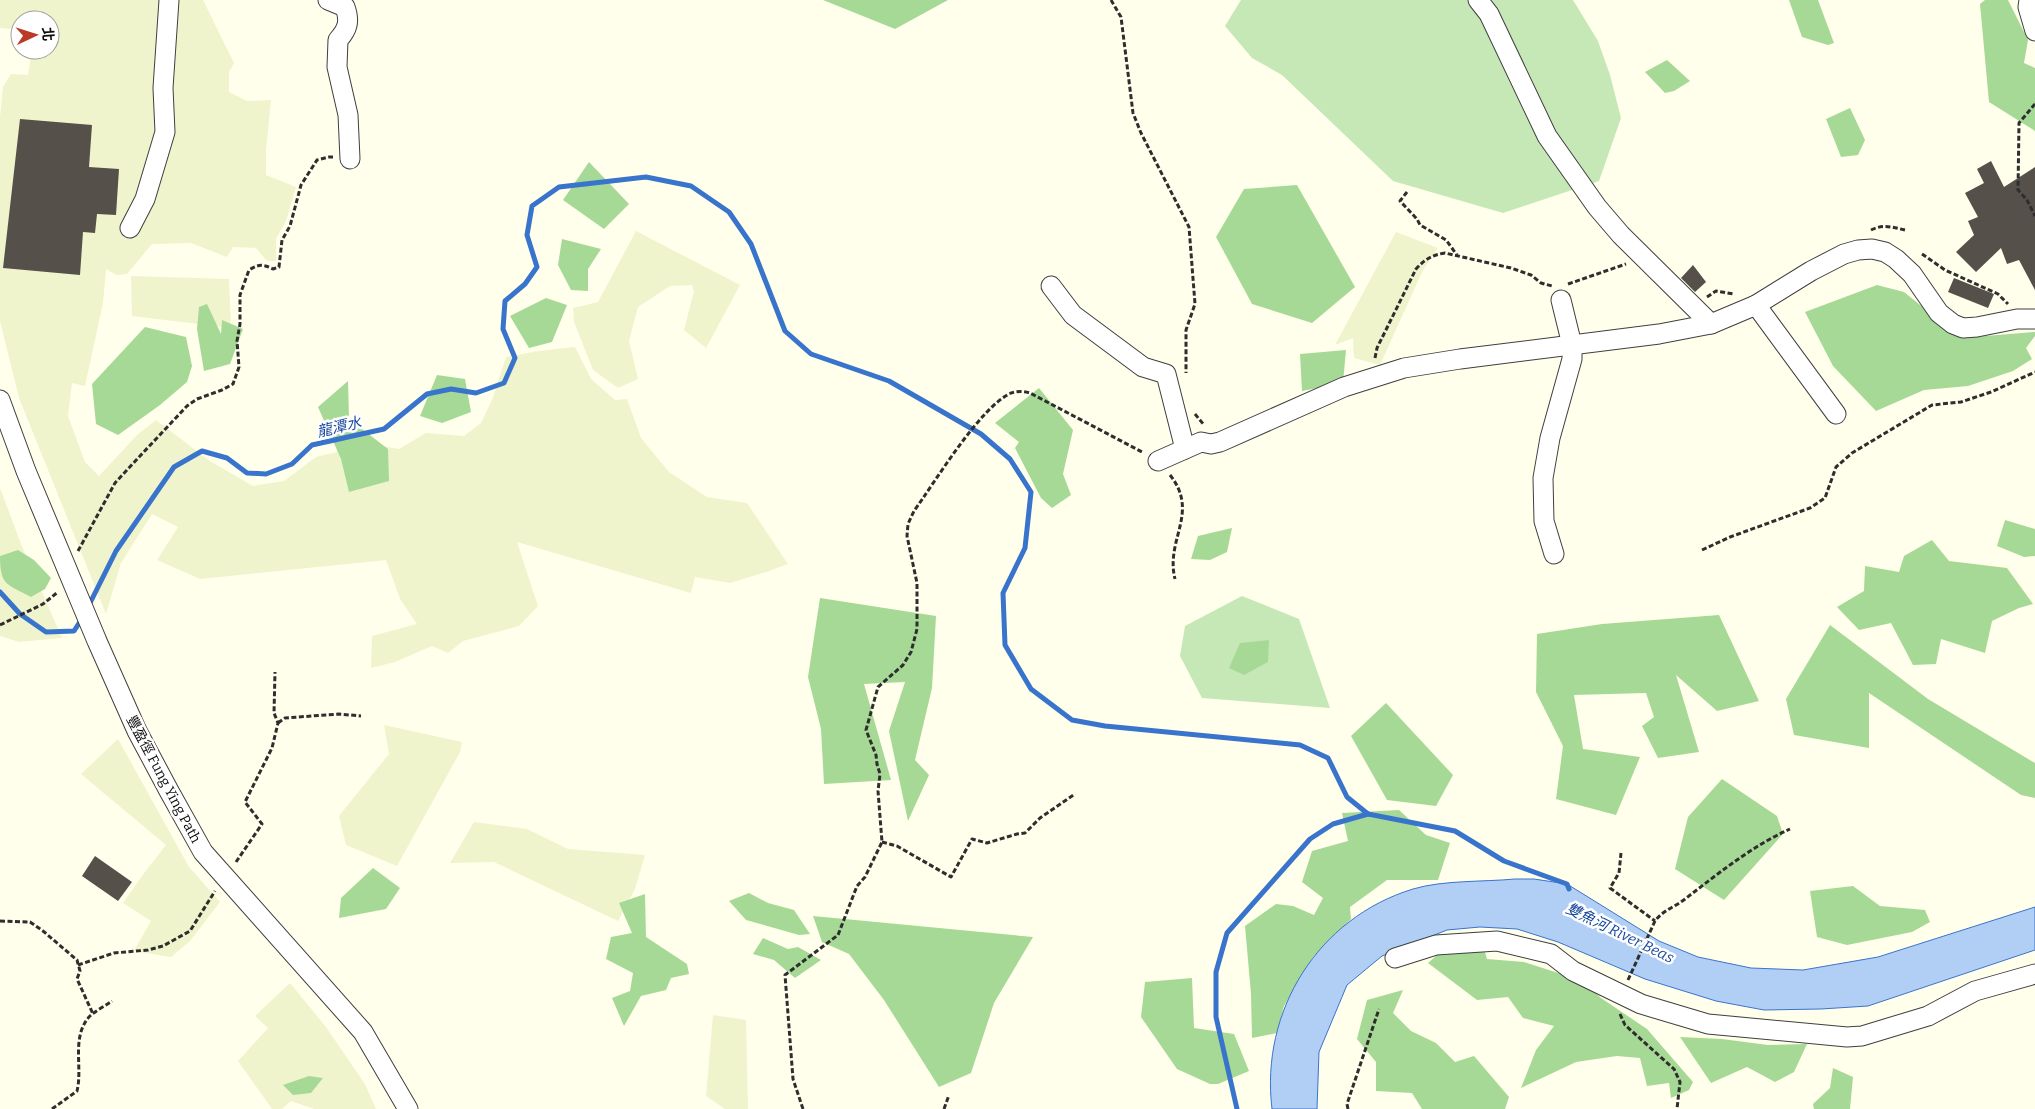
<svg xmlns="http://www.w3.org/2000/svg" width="2035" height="1109" font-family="Bitter,'Noto Sans TC',serif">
	<rect width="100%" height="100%" fill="#ffffec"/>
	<g fill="#f0f4cd">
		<path d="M0,0H203L234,63L229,72V92L247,101L271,100L266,150V175L296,187L286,221L276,239V261H267L256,248L233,247L227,257L191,243L152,244L127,274L117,275L106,269L103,303L85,386L72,383L68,416L85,462L99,476L137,435L156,420L210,461L253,486L284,481L316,457L370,444L399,449L426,433L464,436L481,423L492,400L506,357L538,351L575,347L591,379L615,400L627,399L641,438L669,472L707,497L747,503L788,564L766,572L730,583L695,577L691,593L517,542L538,606L519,626L463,641L448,653L432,646L395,662L371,668L372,636L417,624L400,599L386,560L200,579L157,560L178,527L152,514L121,563L106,614L19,398L0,321V117L3,87L11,74L28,75L32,50H50V20H20V30L0,28Z"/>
		<path d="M636,231L740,285L706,348L684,330L694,291L692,285L670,286L638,307L629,341L638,379L618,388L593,370L574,322L573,308L598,302Z"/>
		<path d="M1396,232L1438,248L1423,270L1380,365L1354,358L1353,338L1335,345Z"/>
		<path d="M131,276L229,279L231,328L132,316Z"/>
		<path d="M0,488L21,544L62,638L19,642L0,636Z"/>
		<path d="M384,725L462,742L460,752L397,866L346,845L339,816L389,754Z"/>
		<path d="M118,739L189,867L220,902L190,941L171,957L134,951L151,921L123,903L142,876L166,845L81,774Z"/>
		<path d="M474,822L527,829L568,849L645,855L635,889L618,921L494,862L450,863Z"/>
		<path d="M290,983L326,1027L365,1084L376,1109H314L291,1101L282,1109H272L238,1061L268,1028L255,1016Z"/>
		<path d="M713,1015L746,1020L748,1109H725L706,1096Z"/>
	</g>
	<g fill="#c6e8b6">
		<path d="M1241,0H1573L1598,41L1610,75L1621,118L1599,181L1503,213L1393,181L1282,75L1252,58L1225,26Z"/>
		<path d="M1242,596L1299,619L1330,708L1202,698L1180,656L1185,626Z"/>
	</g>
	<g fill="#a7d996">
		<path d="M823,0H948L895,29Z"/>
		<path d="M1789,0H1818L1834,43L1828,45L1802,37Z"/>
		<path d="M1985,0H2008L2028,40L2024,63L2035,68V131L1989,102L1980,4Z"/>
		<path d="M1667,60L1690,81L1674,91L1665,93L1645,72Z"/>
		<path d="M1850,108L1865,140L1858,155L1841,157L1826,119Z"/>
		<path d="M589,162L629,204L604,229L563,200Z"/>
		<path d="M1297,185L1355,287L1312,323L1252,304L1216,237L1244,189Z"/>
		<path d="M562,239L601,249L588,269V291L571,290L558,265Z"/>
		<path d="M1877,285L1904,292L1961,338L2035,332V336L2026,348L2032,359L2013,371L1968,386L1924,390L1876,411L1833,366L1805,312Z"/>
		<path d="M546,298L567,305L552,342L529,348L510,316Z"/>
		<path d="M207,304L221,334L222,320L243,329L230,364L204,371L197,329L199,307Z"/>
		<path d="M145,327L186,337L192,366L187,382L160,405L118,435L96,424L92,384Z"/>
		<path d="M1346,350L1343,383L1302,391L1300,354Z"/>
		<path d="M437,375L465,379L471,412L442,423L420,416Z"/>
		<path d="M348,381L349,419L388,449L389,481L349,492L341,459L318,407Z"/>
		<path d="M1039,388L1073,430L1063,474L1071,495L1052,508L1041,498L1015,448L1019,442L995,423Z"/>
		<path d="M2005,520L2035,529V556L2024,557L1997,546Z"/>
		<path d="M1232,528L1227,552L1210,560L1191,559L1198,536Z"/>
		<path d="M1932,540L1949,561L2007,568L2033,604L2019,608L1992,621L1985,653L1941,639L1936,664L1913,665L1891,623L1859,630L1837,607L1864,591L1865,566L1899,572L1904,556Z"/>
		<path d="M18,550L34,560L51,578L45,589L31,597C7,584 0,586 0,556Z"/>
		<path d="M820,598L936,616L932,688L915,760L929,775L908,821L889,731L905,682L864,684L891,780L824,784L821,729L808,677Z"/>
		<path d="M1719,615L1759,701L1717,711L1676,675L1699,752L1658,758L1642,726L1654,717L1646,693L1574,695L1583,749L1640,757L1616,815L1556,799L1563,746L1536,692L1537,634L1602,624Z"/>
		<path d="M1830,625L1928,699L2035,763V798L2021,795L1869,693V748L1794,735L1786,699Z"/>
		<path d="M1269,640L1268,662L1244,675L1229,668L1240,643Z"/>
		<path d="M1386,703L1453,775L1436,806L1387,800L1351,736Z"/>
		<path d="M1722,779L1777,816L1783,834L1724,900L1675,869L1688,817Z"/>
		<path d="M1399,810L1426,835L1450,843L1438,880H1387L1350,907L1351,919L1313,957L1284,1006L1277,1033L1252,1038L1251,994L1245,926L1276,904L1293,906L1314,915L1323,898L1302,882L1312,851L1348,841L1342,813Z"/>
		<path d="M373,868L400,888L386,909L339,918L341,898Z"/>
		<path d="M1853,886L1880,906L1925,910L1930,922L1912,932L1847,945L1817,937L1810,891Z"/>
		<path d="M749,893L768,903L794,910L810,934L799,935L746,920L729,901Z"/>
		<path d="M645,894L646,937L687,964L689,974L671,978L666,990L641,996L624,1026L612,998L630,991L633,973L606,959L611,937L632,933L619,903Z"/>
		<path d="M813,916L1033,937L994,1003L971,1073L939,1087L884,1000L849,954L822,942Z"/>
		<path d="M1480,935L1487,959L1524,962L1583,981L1601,998L1647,1029L1693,1082L1689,1090L1671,1098L1669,1083L1647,1086L1640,1058L1617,1056L1576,1062L1521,1088L1536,1050L1554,1026L1523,1018L1508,997L1477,1000L1428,963L1459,936Z"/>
		<path d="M763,938L788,949L798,947L821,960L795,978L774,960L753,954Z"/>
		<path d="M1192,978L1194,1028L1234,1034L1249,1071L1218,1084H1210L1177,1069L1141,1017L1145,982Z"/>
		<path d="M1403,990L1393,1013L1411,1031L1436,1043L1455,1062L1474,1056L1509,1097L1505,1109H1422L1412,1093L1376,1091V1062L1357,1039L1367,1000Z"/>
		<path d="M1680,1037L1722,1039L1768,1045L1807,1044L1794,1072L1775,1082L1747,1067L1711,1083Z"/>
		<path d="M1833,1068L1853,1077L1850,1109H1814L1813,1104L1830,1088Z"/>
		<path d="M309,1076L323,1078L311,1093L293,1095L283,1085Z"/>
	</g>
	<path fill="#b1cef5" stroke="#3974cc" d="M1515,879H1534L1567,884L1659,941L1698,957L1751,968L1803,970L1878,957L2035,907V950L1868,1006L1821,1009L1764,1010L1716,1001L1645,979L1558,942L1517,929L1480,927L1447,930L1382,956L1347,985L1319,1052L1317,1109H1272C1260,1011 1318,918 1413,889C1443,880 1483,882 1515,879Z"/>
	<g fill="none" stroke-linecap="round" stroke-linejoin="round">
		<g stroke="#3974cc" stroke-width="5">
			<path d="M0,592L20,614L46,632L74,631L83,617"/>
			<path d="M88,607L116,551L174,467L202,451L227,458L247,473L266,474L292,464L312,445L384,429L427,394L451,389L476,393L504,383L515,358L503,329L505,301L525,284L537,267L527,235L532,206L559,187L646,177L691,186L729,212L751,244L785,331L811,354L889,381L981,434L1010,459L1031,492L1025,548L1003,593L1005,645L1031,689L1072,720L1105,726L1300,745L1328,758L1347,797L1368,814L1455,831L1504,861L1567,884L1569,889"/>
			<path d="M1237,1109L1216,1017V972L1227,933L1310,839L1333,824L1368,814"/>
		</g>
	</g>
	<g fill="#555049">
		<path d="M20,119L92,125L89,167L119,169L116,215L97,214L95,233L83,232L80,275L3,268Z"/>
		<path d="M1991,161L2004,187L2035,167V290L2019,260L2007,264L2001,248L1976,272L1956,252L1974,235L1968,221L1978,217L1965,193L1984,183L1977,169Z"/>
		<path d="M1693,265L1706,282L1695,292L1681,278Z"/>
		<path d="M1954,278L1994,294L1988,308L1948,292Z"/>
		<path d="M95,856L132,882L118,901L82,876Z"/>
	</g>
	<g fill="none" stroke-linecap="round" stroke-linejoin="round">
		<defs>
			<g id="minor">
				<path d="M328,0L345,7C350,21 348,29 338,40L337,67L348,115L350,159"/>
				<path d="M1478,0L1489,14L1547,136L1597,207L1621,235L1711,324"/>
				<path d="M2029,0L2028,7L2035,31"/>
				<path d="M130,228L145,199L165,132L163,88L169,0"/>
				<path d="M1051,286L1073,315L1143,367L1166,374L1185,449"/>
				<path d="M1756,305L1836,414"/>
				<path d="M0,400L26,471L97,641L137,731L169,791L203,852L363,1032L408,1109"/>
				<path d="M1158,461L1201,442L1211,444L1220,442L1344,387L1404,368L1460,359L1659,334L1711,324L1756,305L1811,271L1844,254L1858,250L1872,249L1885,252L1896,259L1912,274L1939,313L1953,324L1963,328L1977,327L2017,319H2035"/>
				<path d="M1554,554L1544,521L1543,478L1550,438L1572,359V345L1561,300"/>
				<path d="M1395,958L1436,945L1497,941L1551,954L1573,971L1641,1004L1708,1024L1847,1037L1862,1036L1928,1016L1975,991L2035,974"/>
			</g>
		</defs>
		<use href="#minor" stroke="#3f3f3f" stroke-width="21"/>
		<g stroke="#2e2e2e" stroke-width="3" stroke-dasharray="5 2.5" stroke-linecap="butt">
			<path d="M1111,0L1121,17L1133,113L1141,133L1189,227L1195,304L1186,330V373"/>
			<path d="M2035,104L2019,123L2018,190L2027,200L2035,216"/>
			<path d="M1407,192L1400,201L1417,219L1420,225L1446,240L1457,255"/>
			<path d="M1871,230C1883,224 1892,227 1905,230"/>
			<path d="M1922,254L1945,270L1998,294L2008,304"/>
			<path d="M1568,284L1626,264"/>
			<path d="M1707,297L1716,291L1734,294"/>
			<path d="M1375,358L1377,348L1416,269C1425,259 1432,255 1445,253L1511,268L1531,275L1541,283L1552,286"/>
			<path d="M1195,414L1204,425"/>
			<path d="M1170,475C1200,513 1165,539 1175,579"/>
			<path d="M1702,550L1730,537L1810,508L1825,498L1836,467L1852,453L1932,405L1961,402L1991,392L2035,372"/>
			<path d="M78,551L115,483L140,456L187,406L197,399L222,390L233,384L239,367L237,341L240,324V295L249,270C259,264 263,264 273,269L279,267L282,240L290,226L301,185L317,160L329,157H333"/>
			<path d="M0,625L43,604L58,592"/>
			<path d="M278,723L285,718L339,714L361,716"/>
			<path d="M882,842L897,846L951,877L972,839L987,843L1017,834L1025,833L1040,818L1075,794"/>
			<path d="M1621,853L1619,873L1610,888L1655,921"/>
			<path d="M236,862L262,824L245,802L272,748L278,723L274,713L275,672"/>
			<path d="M0,921L30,922L43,931L77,960L80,971L77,979L93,1014"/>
			<path d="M78,965L114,953L148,950L163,946L190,931L215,891"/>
			<path d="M1628,980L1655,921C1663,910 1675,907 1685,899C1719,873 1752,846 1790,829"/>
			<path d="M1620,1014L1625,1025L1674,1069L1680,1082L1677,1109"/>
			<path d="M52,1109L77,1091C83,1067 71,1038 89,1017C95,1011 105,1006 112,1001"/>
			<path d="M803,1109L793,1079L785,975L838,935L857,886L865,877L882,842L878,791L880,774L877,764L876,755L866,730L878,687L903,665L911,652L917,629V583L907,536L908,524L914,511C935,482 980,407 1011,393C1017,391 1024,391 1030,393L1144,453"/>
			<path d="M944,1109L949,1095"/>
			<path d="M1348,1109L1347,1104L1379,1009"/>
		</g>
		<use href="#minor" stroke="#fff" stroke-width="19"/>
	</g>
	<g text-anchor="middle" stroke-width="5" stroke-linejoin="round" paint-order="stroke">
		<g font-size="14" fill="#0c0c0c" stroke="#fff">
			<text transform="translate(164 779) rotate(62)" y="5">豐盈徑 Fung Ying Path</text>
		</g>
		<g font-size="15" font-style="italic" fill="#17489c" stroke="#fff">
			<text transform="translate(339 427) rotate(-13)" y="5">龍潭水</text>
			<text transform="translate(1620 933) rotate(26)" y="5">雙魚河 River Beas</text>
		</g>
	</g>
	<g transform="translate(35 35) rotate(86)"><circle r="24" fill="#ffffff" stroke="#9e9e9e"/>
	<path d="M0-4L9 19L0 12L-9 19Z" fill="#bb3c26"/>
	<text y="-8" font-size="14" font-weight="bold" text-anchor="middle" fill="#0c0c0c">北</text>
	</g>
</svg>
